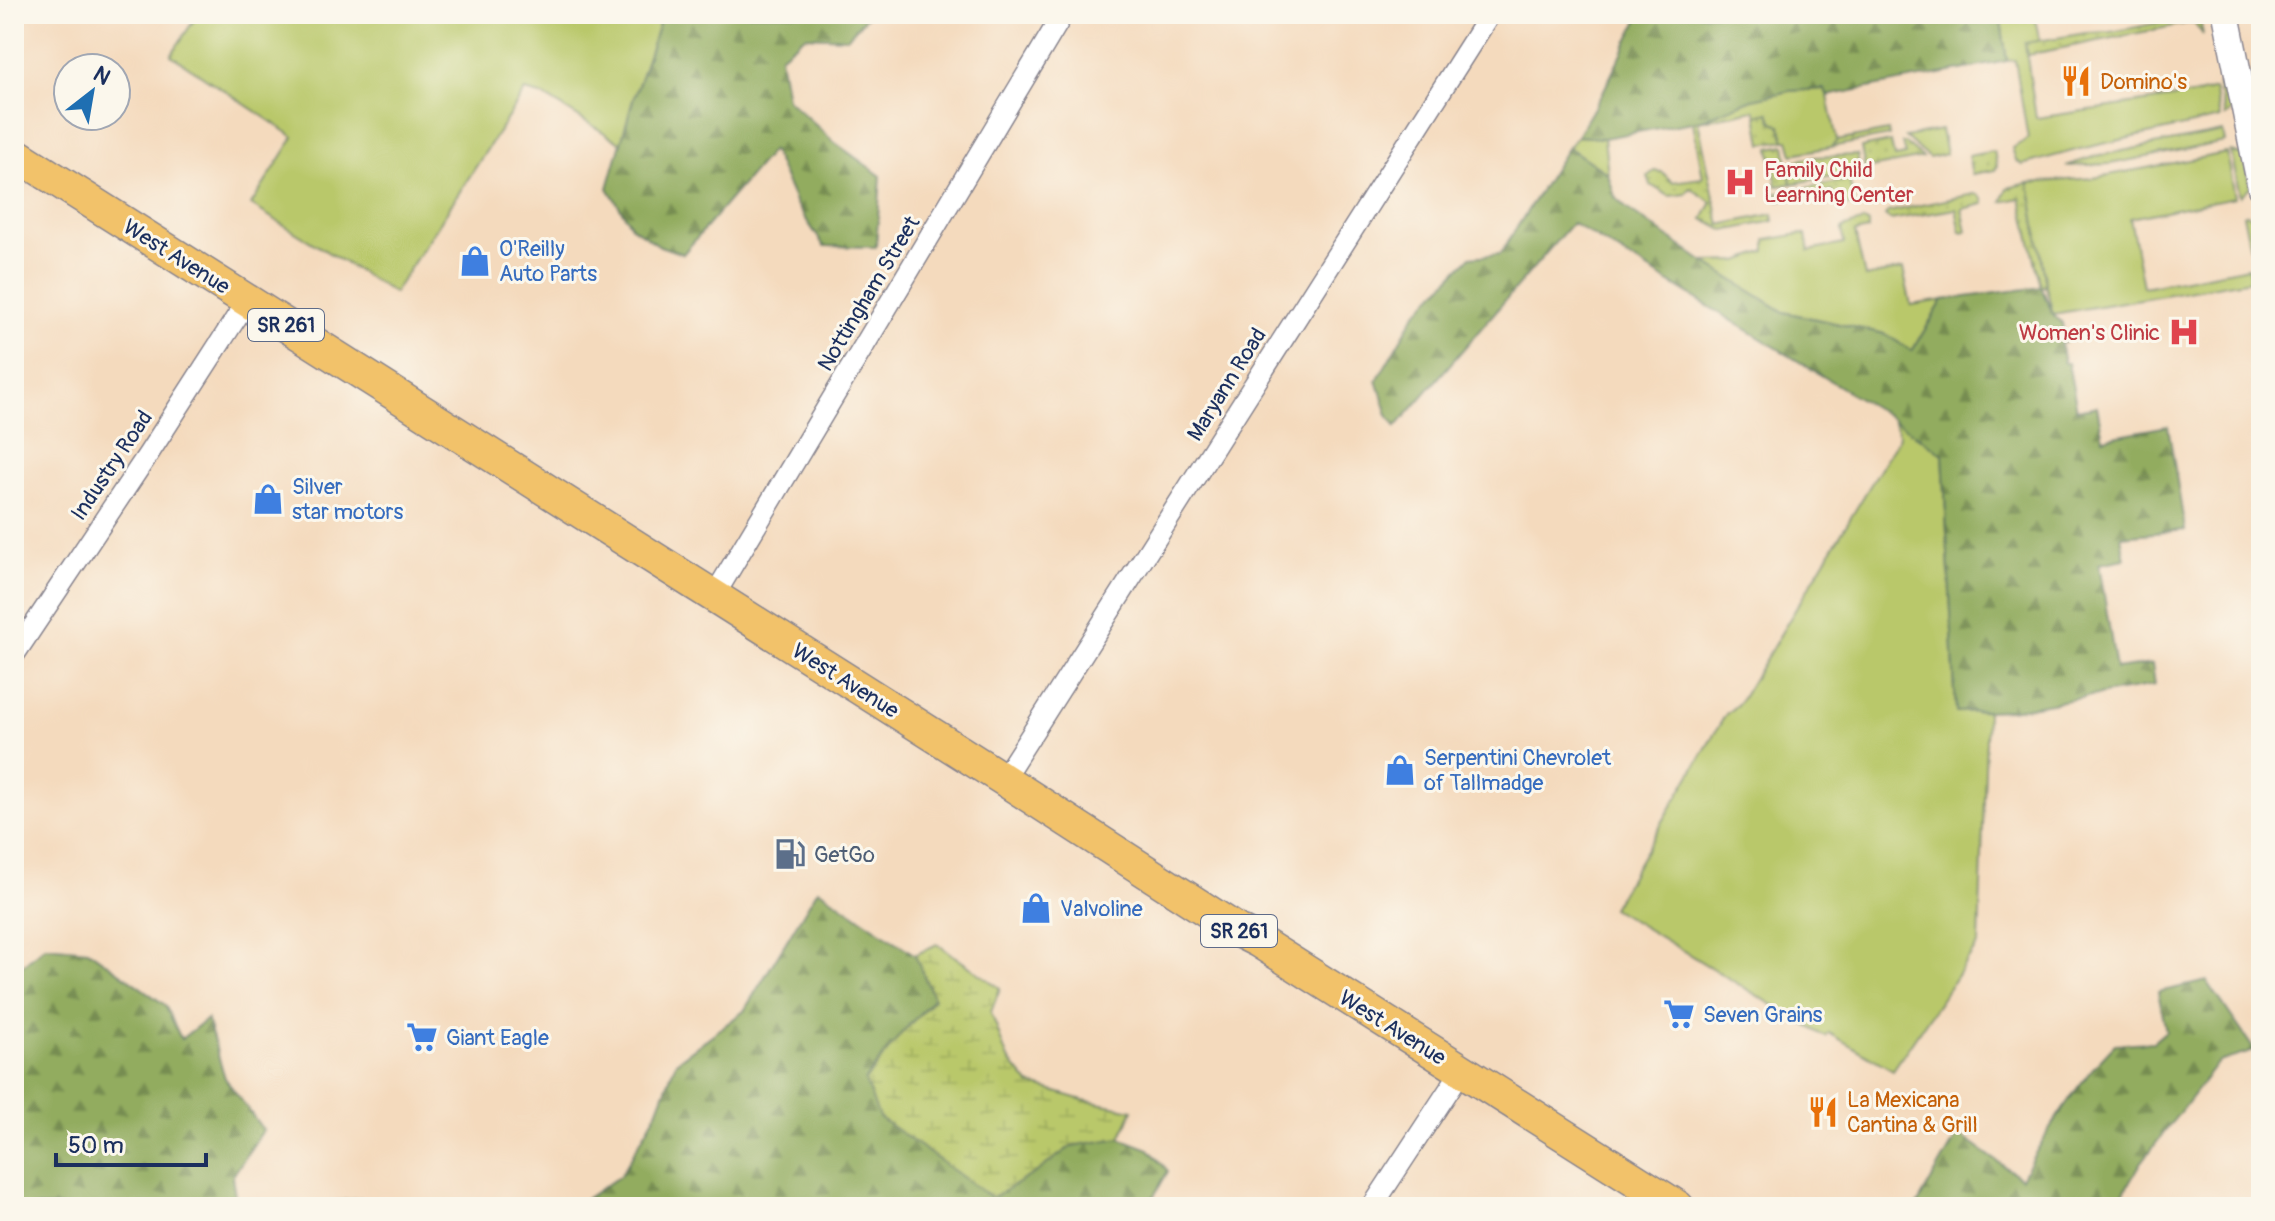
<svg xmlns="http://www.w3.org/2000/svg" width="2275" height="1221" font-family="Pangolin,sans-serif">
	<defs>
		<pattern id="forest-firs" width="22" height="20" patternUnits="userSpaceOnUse" patternTransform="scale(2)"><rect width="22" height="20" fill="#92ac5e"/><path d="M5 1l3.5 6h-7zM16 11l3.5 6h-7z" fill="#768c51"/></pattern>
		<pattern id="wetland-marsh" width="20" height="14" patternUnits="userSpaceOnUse" patternTransform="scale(2)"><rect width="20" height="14" fill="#b9c86a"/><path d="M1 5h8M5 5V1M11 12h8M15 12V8" fill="none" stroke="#9eac5e"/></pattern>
		<pattern id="garden-dots" width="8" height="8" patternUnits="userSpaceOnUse" patternTransform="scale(2)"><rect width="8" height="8" fill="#b9c86a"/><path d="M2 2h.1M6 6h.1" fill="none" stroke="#9eac5e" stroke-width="1.8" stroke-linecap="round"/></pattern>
	</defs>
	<rect width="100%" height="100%" fill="#fbf7ec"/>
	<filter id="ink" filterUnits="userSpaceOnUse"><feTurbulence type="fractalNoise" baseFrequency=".0125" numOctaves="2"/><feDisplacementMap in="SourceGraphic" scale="16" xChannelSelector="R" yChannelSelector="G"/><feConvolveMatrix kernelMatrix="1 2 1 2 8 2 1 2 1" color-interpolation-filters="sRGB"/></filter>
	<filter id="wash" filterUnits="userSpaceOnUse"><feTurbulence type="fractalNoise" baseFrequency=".006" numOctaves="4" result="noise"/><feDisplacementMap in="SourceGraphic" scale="32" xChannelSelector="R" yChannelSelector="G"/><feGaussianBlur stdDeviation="1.8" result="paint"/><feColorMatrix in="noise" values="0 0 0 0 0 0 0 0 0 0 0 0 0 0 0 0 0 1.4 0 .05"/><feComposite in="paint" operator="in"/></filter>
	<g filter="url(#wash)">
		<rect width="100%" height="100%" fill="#f4dabd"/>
		<g fill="#b9c86a" stroke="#6a7c64" stroke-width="2">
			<path d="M198,14H667L659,24L633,100L621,143L544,96L525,91L394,293L251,205L294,137L171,55Z"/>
			<path d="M2000,14H2034L2040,42L2025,44L2036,118L2198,94L2214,89L2220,118L2080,149L2022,165L2016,160L2012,148L2028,139L2015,60L2007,61Z"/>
			<path d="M2218,85L2231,92C2234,103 2235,110 2225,117Z"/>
			<path d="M1825,89L1828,96L1837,141L1831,147L1793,154L1789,140H1785L1780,126L1772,121L1769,112L1757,115L1755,110L1698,121L1753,99L1790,91Z"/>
			<path d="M1941,130L1946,154L1929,158L1905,137Z"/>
			<path d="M2223,132L2225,142L2110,164L2066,166L2096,156Z"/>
			<path d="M1577,136L1604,138L1608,174L1568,147Z"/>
			<path d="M2231,152L2243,155L2250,187L2240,196Z"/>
			<path d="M2227,153L2235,197L2130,218L2143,287L2249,267L2251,280L2053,314L2046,286L2029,183L2093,178Z"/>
			<path d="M1857,155L1860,171L1791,184L1788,162L1814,157Z"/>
			<path d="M2247,213L2256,220C2258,231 2263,243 2250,249L2243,214Z"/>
			<path d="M1864,221L1868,224V230L1855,233L1865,277L1903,269L1911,305L1943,300L1912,351L1885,334L1784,312L1704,262L1739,261L1766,251V240L1800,234L1806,235L1809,251L1844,244L1842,230L1843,228Z"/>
			<path d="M1893,419L1943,454L1956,712L1987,711L1979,943L1893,1070L1829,1033L1826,1037L1612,908L1726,714L1739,703L1900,436Z"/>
		</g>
		<g fill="url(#forest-firs)" stroke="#566e5e" stroke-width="2">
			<path d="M667,14H869L847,38L805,36L780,56L787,99L834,142L881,176L876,247L824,246L797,206L772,150L683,254L660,246L632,227L608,188L633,100L659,24Z"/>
			<path d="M1641,14H2000L2007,61L1828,96L1824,89L1790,91L1753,99L1698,121L1604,138L1577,136L1602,94Z"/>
			<path d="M1568,147L1608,174L1615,197L1626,208L1704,262L1784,312L1885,334L1912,351L1943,300L2041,287L2053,314L2062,323L2065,342L2060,343L2064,363H2068L2077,410L2097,406L2103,438L2168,426L2185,530L2121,536L2125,559L2099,564L2116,669L2152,664L2155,685L2011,710L1956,712L1943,454L1893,419L1572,223L1396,427L1388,415L1377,380L1416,313L1470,257L1500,254Z"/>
			<path d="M818,889L915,955L934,998L901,1034L865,1080L992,1198L1038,1171L1071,1146L1120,1138L1149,1149L1168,1171L1154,1196L1134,1206L1086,1198L1080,1207H574L621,1175L657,1112L676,1062L744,1011Z"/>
			<path d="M45,946L88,950L165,1005L181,1039L207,1019L225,1078L263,1130L232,1177L237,1207H14V970H17Z"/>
			<path d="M2207,981L2255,1051L2218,1062L2141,1163L2115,1207H1916L1958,1134L2021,1178C2048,1130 2077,1082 2115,1044L2153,1042L2166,1031L2158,992Z"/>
			<path d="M361,1199L388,1207H285Z"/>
		</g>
		<path fill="url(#wetland-marsh)" stroke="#6a7c64" stroke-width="2" d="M937,944L1000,988L991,1012L1007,1057L1029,1084L1083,1100L1133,1110L1120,1138L1071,1146L1038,1171L992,1198L879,1117L865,1081L901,1034L934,999L915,955Z"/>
		<g fill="url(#garden-dots)" stroke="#6a7c64" stroke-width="2">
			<path d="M2190,14H2199L2203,35L2194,22L2027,55L2025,43L2086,33L2111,32L2190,17Z"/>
			<path d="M1769,112L1772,121L1780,126L1785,140L1762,144L1757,115Z"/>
			<path d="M1698,121L1720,225L1773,214L1774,221L1725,231L1703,219L1712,202L1690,188L1686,194L1669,196L1651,185L1648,176L1654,171L1662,172L1672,182L1703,178L1693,122Z"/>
			<path d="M1888,131L1889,136L1831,147L1837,141Z"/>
			<path d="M1891,142L1894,157L1905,155L1902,143H1905L1923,158L1865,169L1861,148Z"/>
			<path d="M1785,145L1791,184L1777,186L1770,148Z"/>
			<path d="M1994,151L1997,166L1995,170L1972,174L1968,156Z"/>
			<path d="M1849,180L1855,205L1837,207L1832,191L1779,201L1777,193Z"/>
			<path d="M2029,183L2046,286L2041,287L2021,198L2002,202L2007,188Z"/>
			<path d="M1974,194H1978L1983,198L1984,204L1962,209L1967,231L1961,232L1956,209L1890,220L1885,216L1888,212Z"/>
		</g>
	</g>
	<g filter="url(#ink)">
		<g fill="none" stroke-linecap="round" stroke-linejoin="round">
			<defs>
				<g id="minor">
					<path d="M714,596L1063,14"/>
					<path d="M14,655L149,453L247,301"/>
					<path d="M1003,779L1490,14"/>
					<path d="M1372,1207L1462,1070"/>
				</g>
				<path id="tertiary" d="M2226,14L2261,188"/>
				<path id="primary" d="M14,153L1003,779L1240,932L1258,941L1678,1207"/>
			</defs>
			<use href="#minor" stroke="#88848e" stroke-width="23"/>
			<use href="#tertiary" stroke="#88848e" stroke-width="29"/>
			<use href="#primary" stroke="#88848e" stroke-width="35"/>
			<use href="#minor" stroke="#fff" stroke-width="20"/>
			<use href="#tertiary" stroke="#fff" stroke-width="26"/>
			<use href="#primary" stroke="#f2c26a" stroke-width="32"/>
		</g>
	</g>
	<defs>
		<symbol id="restaurant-bare" viewBox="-9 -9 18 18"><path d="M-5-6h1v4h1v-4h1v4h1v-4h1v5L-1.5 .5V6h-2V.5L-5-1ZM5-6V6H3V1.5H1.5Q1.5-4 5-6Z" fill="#e8710a" stroke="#fbf7ec" stroke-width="2.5" paint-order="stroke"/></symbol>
		<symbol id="hospital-bare" viewBox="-9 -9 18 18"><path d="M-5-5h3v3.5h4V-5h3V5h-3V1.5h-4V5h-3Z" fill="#e0444e" stroke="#fbf7ec" stroke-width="2.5" paint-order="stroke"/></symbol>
		<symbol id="shop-bare" viewBox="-9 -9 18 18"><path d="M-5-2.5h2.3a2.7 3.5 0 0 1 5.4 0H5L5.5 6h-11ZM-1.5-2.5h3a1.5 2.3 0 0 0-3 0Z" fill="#3f7fe0" stroke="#fbf7ec" stroke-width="2.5" paint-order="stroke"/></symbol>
		<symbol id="fuel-bare" viewBox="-9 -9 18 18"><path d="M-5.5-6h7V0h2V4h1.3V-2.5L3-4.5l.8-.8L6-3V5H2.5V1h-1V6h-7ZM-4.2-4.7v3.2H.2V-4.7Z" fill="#5c6f8a" stroke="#fbf7ec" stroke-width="2.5" paint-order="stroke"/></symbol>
		<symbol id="supermarket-bare" viewBox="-9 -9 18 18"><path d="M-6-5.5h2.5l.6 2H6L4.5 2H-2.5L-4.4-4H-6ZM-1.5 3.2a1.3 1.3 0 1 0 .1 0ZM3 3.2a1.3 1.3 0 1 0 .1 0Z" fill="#3f7fe0" stroke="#fbf7ec" stroke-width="2.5" paint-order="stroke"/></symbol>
	</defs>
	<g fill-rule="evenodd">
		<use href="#restaurant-bare" x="2054" y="59" width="44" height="44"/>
		<use href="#hospital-bare" x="1718" y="160" width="44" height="44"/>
		<use href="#shop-bare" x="453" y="239" width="44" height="44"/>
		<use href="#hospital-bare" x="2162" y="310" width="44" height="44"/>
		<use href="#shop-bare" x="246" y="477" width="44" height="44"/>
		<use href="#shop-bare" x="1378" y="748" width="44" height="44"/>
		<use href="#fuel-bare" x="768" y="832" width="44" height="44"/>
		<use href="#shop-bare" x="1014" y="886" width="44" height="44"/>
		<use href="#supermarket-bare" x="1657" y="992" width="44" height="44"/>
		<use href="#supermarket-bare" x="400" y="1015" width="44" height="44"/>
		<use href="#restaurant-bare" x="1801" y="1090" width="44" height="44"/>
	</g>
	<g text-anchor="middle" stroke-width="6" stroke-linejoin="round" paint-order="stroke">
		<g fill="#fbf7ec" stroke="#5e6b89" stroke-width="2">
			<rect x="248" y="309" width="76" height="32" rx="6"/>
			<rect x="1201" y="915" width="76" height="32" rx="6"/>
		</g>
		<g font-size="20" font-weight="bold" fill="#1b2f5e">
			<text x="286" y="332">SR 261</text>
			<text x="1239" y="938">SR 261</text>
		</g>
		<g font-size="22" fill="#c56008" stroke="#fbf7ec" text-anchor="start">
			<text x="2100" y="89">Domino's</text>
			<text x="1847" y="1107">La Mexicana<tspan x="1847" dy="25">Cantina &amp; Grill</tspan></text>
		</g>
		<g font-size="22" fill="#be3a42" stroke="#fbf7ec" text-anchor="start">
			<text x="1764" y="177">Family Child<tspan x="1764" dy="25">Learning Center</tspan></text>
			<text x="2160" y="340" text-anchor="end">Women's Clinic</text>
		</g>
		<g font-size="22" fill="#366cbe" stroke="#fbf7ec" text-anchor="start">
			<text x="499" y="256">O'Reilly<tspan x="499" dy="25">Auto Parts</tspan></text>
			<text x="292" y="494">Silver<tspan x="292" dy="25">star motors</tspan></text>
			<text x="1424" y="765">Serpentini Chevrolet<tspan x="1424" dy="25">of Tallmadge</tspan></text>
			<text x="1060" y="916">Valvoline</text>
			<text x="1703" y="1022">Seven Grains</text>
			<text x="446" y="1045">Giant Eagle</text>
		</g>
		<g font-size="22" fill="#1b2f5e" stroke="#fbf7ec">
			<text transform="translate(177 256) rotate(32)" y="8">West Avenue</text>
			<text transform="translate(868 293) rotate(-59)" y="8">Nottingham Street</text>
			<text transform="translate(1226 384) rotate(-58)" y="8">Maryann Road</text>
			<text transform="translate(111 465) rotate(-56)" y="8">Industry Road</text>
			<text transform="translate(846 680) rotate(32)" y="8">West Avenue</text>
			<text transform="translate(1393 1027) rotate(32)" y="8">West Avenue</text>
		</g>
		<g font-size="22" fill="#4e5e75" stroke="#fbf7ec" text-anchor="start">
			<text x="814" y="862">GetGo</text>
		</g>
	</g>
	<rect width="2275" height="1221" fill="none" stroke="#fbf7ec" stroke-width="48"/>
	<g transform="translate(92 92) rotate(31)"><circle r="38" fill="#fbf7ec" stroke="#a1a7b3" stroke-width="2"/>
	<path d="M0-6L14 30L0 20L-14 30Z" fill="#1f6fb2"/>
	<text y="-12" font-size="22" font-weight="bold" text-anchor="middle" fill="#1b2f5e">N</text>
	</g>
	<path d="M56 1153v12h150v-12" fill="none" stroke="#1b2f5e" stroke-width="4"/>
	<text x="68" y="1153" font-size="24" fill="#1b2f5e" stroke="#fbf7ec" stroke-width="6" paint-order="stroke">50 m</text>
</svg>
